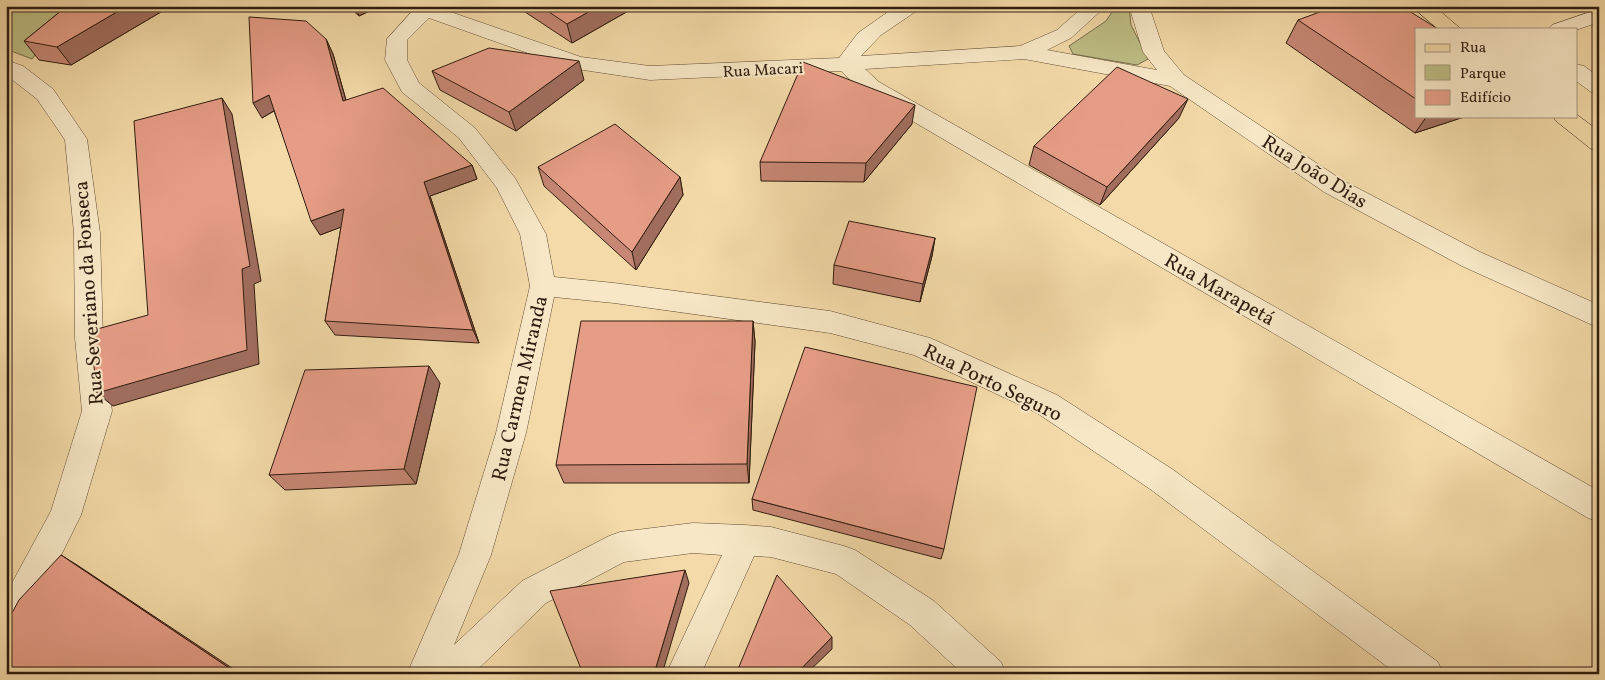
<svg xmlns="http://www.w3.org/2000/svg" width="1605" height="680" font-family="Vollkorn,serif">
	<rect width="100%" height="100%" fill="#f3daa8"/>
	<filter id="stains"><feTurbulence type="fractalNoise" baseFrequency=".004" numOctaves="4"/><feColorMatrix values="0 0 0 0 .2 0 0 0 0 .09 0 0 0 0 .02 0 0 0 .5 -.17"/></filter>
	<radialGradient id="worn" r=".72"><stop offset=".6" stop-color="#630" stop-opacity="0"/><stop offset="1" stop-color="#630" stop-opacity=".3"/></radialGradient>
	<g fill="#bebe85" stroke="#776d4a">
		<path d="M6,6H74L32,59L6,49Z"/>
		<path d="M1116,6H1129L1131,25L1148,59L1137,65L1073,54L1069,46L1106,21Z"/>
	</g>
	<g fill="none" stroke-linecap="round" stroke-linejoin="round">
		<defs>
			<g id="minor">
				<path d="M417,6H441L439,8L581,57L650,66L839,58L858,33L885,14L897,6H921L918,10L881,35L861,56L1020,46L1057,30L1084,6H1106L1071,38L1047,50L1157,70L1143,52L1129,6H1149L1164,51L1184,75L1342,180L1480,252L1599,305V328L1462,266L1324,192L1170,86L1024,59L865,69L879,82L1599,491V522L1588,518L863,92L841,71L650,80L570,68L429,18L407,40V60L419,83L475,128L515,178L546,234L554,277L614,283L830,311L930,338L1057,395L1172,469L1438,662L1443,674H1397L1150,489L1037,413L914,355L830,333L614,303L554,297L526,433L491,555L454,645L522,581L609,536L620,532L693,523L745,525L771,527L844,546L855,550L934,601L1001,662L1006,674H963L910,625L836,574L771,557L754,556L701,674H666L722,555L693,553L624,562L546,603L473,674H407L459,554L496,433L530,286L520,234L497,188L459,138L402,92L385,60L387,39Z"/>
				<path d="M1599,9V22L1576,30L1549,29L1552,25Z"/>
				<path d="M6,60L23,66L53,89L87,139L100,233L103,338L112,411L81,515L29,620L18,631L6,636V594L51,511L82,411L75,338L74,233L65,140L37,99L6,75Z"/>
				<path d="M1576,64L1584,66L1599,77V94L1591,92L1576,81Z"/>
			</g>
			<g id="major">
				<path d="M1411,6H1434L1461,29H1438Z"/>
				<path d="M1576,114L1599,131V151L1591,149L1556,121L1553,116H1576Z"/>
			</g>
		</defs>
		<use href="#minor" stroke="#614c35" stroke-width="1"/>
		<use href="#major" stroke="#301c0f" stroke-width="1"/>
		<use href="#minor" fill="#f7e7c6" fill-rule="evenodd"/>
		<use href="#major" fill="#f3daa8" fill-rule="evenodd"/>
	</g>
	<g fill="#c68774" stroke="#301c0f">
		<path d="M67,6H171L71,65L39,60L24,41Z"/>
		<path d="M348,6H380L359,16Z"/>
		<path d="M516,6H637L572,43Z"/>
		<path d="M1298,20L1416,29V116H1467L1415,133L1286,43Z"/>
		<path d="M326,39L333,54L346,100L472,165L477,179L430,196L479,343L335,335L325,321L341,227L320,235L274,111L262,118Z"/>
		<path d="M432,71L584,80L516,131L440,90Z"/>
		<path d="M1179,118L1100,205L1029,165L1034,146Z"/>
		<path d="M912,124L864,182L761,181L760,162Z"/>
		<path d="M538,167L680,177L683,195L636,270L544,186Z"/>
		<path d="M935,238L932,256L920,302L833,284L834,265Z"/>
		<path d="M753,321L755,342L749,483H564L556,465Z"/>
		<path d="M440,383L416,484L285,490L269,475Z"/>
		<path d="M752,499L944,549L941,559L753,510Z"/>
	</g>
	<g fill="#a16e5e" stroke="#301c0f">
		<path d="M127,6H171L71,65L57,47Z"/>
		<path d="M355,6H380L359,16Z"/>
		<path d="M599,6H637L572,43L567,24Z"/>
		<path d="M326,39L333,54L350,115L343,101Z"/>
		<path d="M579,61L584,80L516,131L509,112Z"/>
		<path d="M6,85L10,90L6,92Z"/>
		<path d="M269,95L277,109L262,118L253,103Z"/>
		<path d="M222,98L232,114L261,281L254,284L259,364L113,406L97,393L242,269Z"/>
		<path d="M1188,99L1179,118L1100,205L1107,187Z"/>
		<path d="M915,105L912,124L864,182L866,163Z"/>
		<path d="M1427,116H1467L1415,133Z"/>
		<path d="M472,165L477,179L430,196L479,343L473,330L424,182Z"/>
		<path d="M680,177L683,195L636,270L632,252Z"/>
		<path d="M344,209L352,223L320,235L311,221Z"/>
		<path d="M935,238L932,256L920,302L923,284Z"/>
		<path d="M753,321L755,342L749,483L747,464Z"/>
		<path d="M429,366L440,383L416,484L404,469Z"/>
		<path d="M61,555L77,565L241,674H238Z"/>
		<path d="M685,570L689,583L662,674H654Z"/>
		<path d="M832,637V649L806,674H796Z"/>
	</g>
	<g fill="#e69d87" stroke="#301c0f">
		<path d="M67,6H127L57,47L24,41Z"/>
		<path d="M540,6H599L567,24Z"/>
		<path d="M1336,6H1401L1438,29H1416V99L1298,20Z"/>
		<path d="M249,17L306,21L326,39L343,101L383,88L472,165L424,182L473,330L325,321L344,209L311,221L269,95L253,103Z"/>
		<path d="M489,48L579,61L509,112L432,71Z"/>
		<path d="M803,62L915,105L866,163L760,162Z"/>
		<path d="M1117,67L1188,99L1107,187L1034,146Z"/>
		<path d="M222,98L250,266L242,269L247,350L97,393L90,331L148,315L134,121Z"/>
		<path d="M615,124L680,177L632,252L538,167Z"/>
		<path d="M849,221L935,238L923,284L834,265Z"/>
		<path d="M581,321H753L747,464L556,465Z"/>
		<path d="M805,347L977,387L944,549L752,499Z"/>
		<path d="M429,366L404,469L269,475L305,370Z"/>
		<path d="M61,555L238,674H6V618L12,613L19,600Z"/>
		<path d="M685,570L654,674H583L550,591Z"/>
		<path d="M777,575L832,637L796,674H736Z"/>
	</g>
	<g text-anchor="middle" stroke-width="4" stroke-linejoin="round" paint-order="stroke">
		<g font-size="16" fill="#301c0f" stroke="#f7e7c6">
			<text transform="translate(763 69) rotate(-3)" y="6">Rua Macari</text>
		</g>
		<g font-size="20" fill="#301c0f" stroke="#f7e7c6">
			<text transform="translate(1315 171) rotate(32)" y="7">Rua João Dias</text>
			<text transform="translate(1220 289) rotate(30)" y="7">Rua Marapetá</text>
			<text transform="translate(88 293) rotate(-94)" y="7">Rua Severiano da Fonseca</text>
			<text transform="translate(993 382) rotate(26)" y="7">Rua Porto Seguro</text>
			<text transform="translate(519 388) rotate(-77)" y="7">Rua Carmen Miranda</text>
		</g>
	</g>
	<rect width="1605" height="680" fill="none" stroke="#f3daa8" stroke-width="25"/>
	<rect x="8" y="8" width="1590" height="665" fill="none" stroke="#301c0f" stroke-width="2.5"/>
	<rect x="12" y="12" width="1580" height="655" fill="none" stroke="#301c0f"/>
	<rect x="1415" y="28" width="162" height="90" fill="#f7e7c6" stroke="#a7967d"/>
	<rect x="1425" y="44" width="25" height="8" fill="#f3daa8" stroke="#a7967d"/>
	<text x="1460" y="52" font-size="15" fill="#301c0f">Rua</text>
	<rect x="1425" y="65" width="25" height="15" fill="#bebe85" stroke="#a7967d"/>
	<text x="1460" y="78" font-size="15" fill="#301c0f">Parque</text>
	<rect x="1425" y="90" width="25" height="15" fill="#e69d87" stroke="#a7967d"/>
	<text x="1460" y="102" font-size="15" fill="#301c0f">Edifício</text>
	<rect width="100%" height="100%" filter="url(#stains)"/>
	<rect width="100%" height="100%" fill="url(#worn)"/>
</svg>
